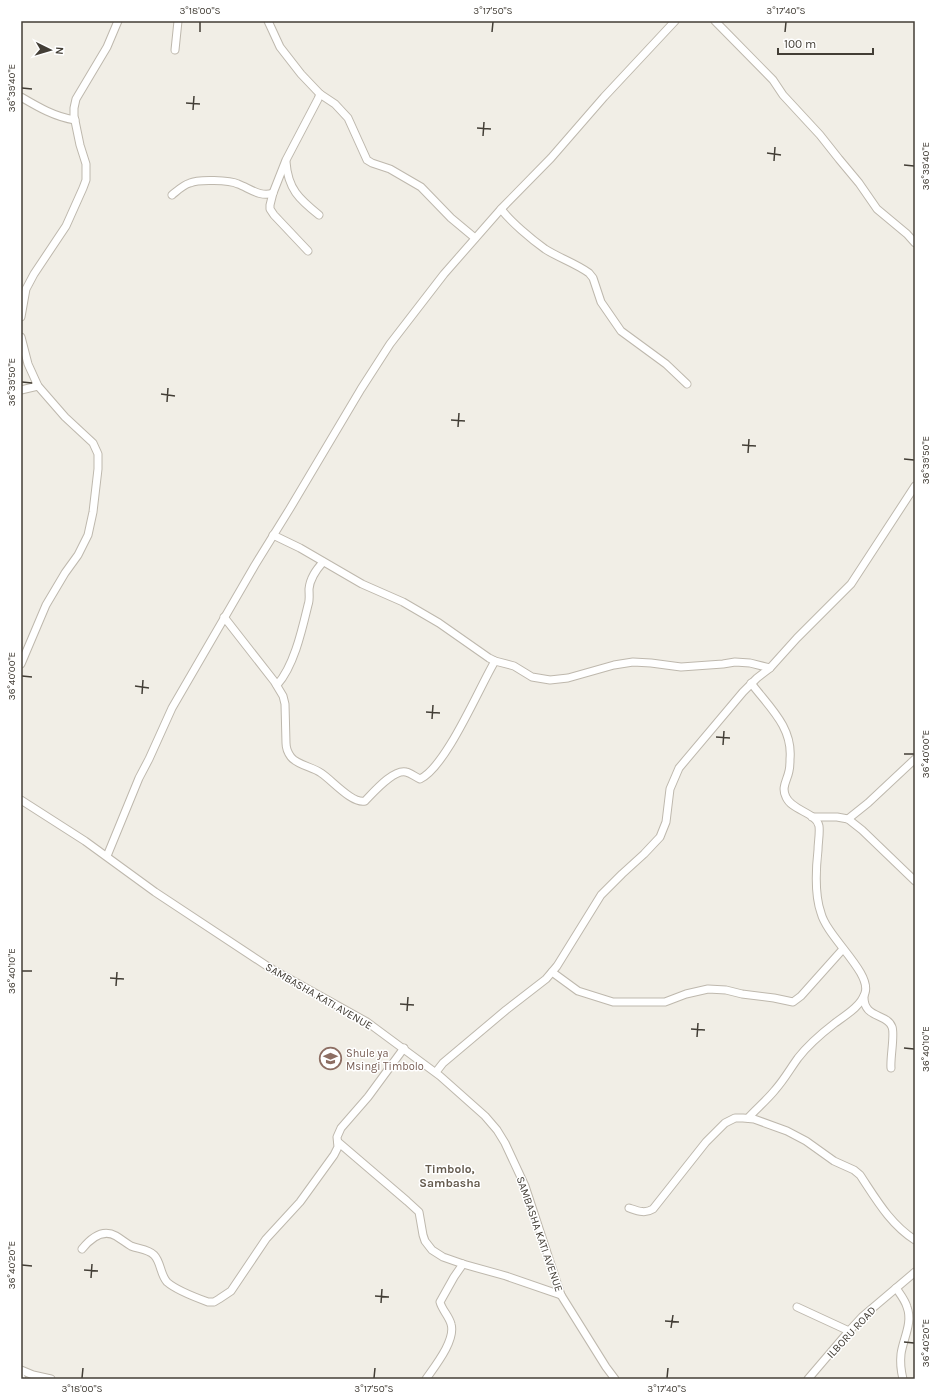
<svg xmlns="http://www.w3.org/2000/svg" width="936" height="1400" font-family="Karla,sans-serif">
	<rect width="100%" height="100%" fill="#f1eee6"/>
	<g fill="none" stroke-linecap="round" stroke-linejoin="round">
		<defs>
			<g id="street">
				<path d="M268,21L280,47L301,74L320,94L335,104L348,118L367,160L372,163L390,169L421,187L451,218L475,238"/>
				<path d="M715,21L773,80L783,95L820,135L839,159L859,183L877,209L907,234L915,243"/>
				<path d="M175,50L178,21"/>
				<path d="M21,97C38,107 55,117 75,120"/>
				<path d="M286,162C288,189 299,199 319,215"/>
				<path d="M172,195C178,190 183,185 190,183C198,179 230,180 238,184C249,188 261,198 273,193"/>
				<path d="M501,209C511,222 531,239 545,249C559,258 575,263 589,273L593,278L601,302L621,331L666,364L687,384"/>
				<path d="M308,251L274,215L270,209V205L273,193L286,160L318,99L320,94"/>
				<path d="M21,317L26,289L34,274L66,226L83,188L86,180V164L80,145L74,116V108L76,99L107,47L118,21"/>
				<path d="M21,337L28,364L38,386L65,417L93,443L98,454V469L93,512L88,535L78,555L65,573L46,605L21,664"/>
				<path d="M21,390L38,386"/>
				<path d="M273,535L300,548L362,584L403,602L439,623L489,658L495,661L514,666L532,677L550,680L568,678L614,665L633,662L651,663L681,667L723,664L735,662L750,663L770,668"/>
				<path d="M224,617L274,681L283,696L285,704L286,743C286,748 288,753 291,757C297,765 313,767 321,773C332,780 352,804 365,801C373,793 393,769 406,772C411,773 415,777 420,779C446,767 479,688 495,661"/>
				<path d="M277,685C294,666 302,630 308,605C310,600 309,595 309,589C310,578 316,570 323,562"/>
				<path d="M21,800L85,841L155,892L270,968L367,1022L440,1076L485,1116L497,1130L505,1143L525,1186L561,1295L606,1367L615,1379"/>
				<path d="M812,817H837L848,819L862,830L915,881"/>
				<path d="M848,819L868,803L915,759"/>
				<path d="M107,856L139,778L149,759L172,708L255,565L289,510L361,389L390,344L444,274L501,209L551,158L604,97L675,21"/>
				<path d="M552,972L578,991L613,1002H665L686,994L708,989L726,990L742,994L774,998L793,1002L801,996L843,949"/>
				<path d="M864,996C863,1019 887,1013 892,1027C895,1034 890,1058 891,1068"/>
				<path d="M436,1072L443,1063L506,1010L546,979L557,966L601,895L622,874L644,854L660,837L666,822L670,789L679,768L743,692L757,678L770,668L797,638L851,584L915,486"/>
				<path d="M748,1118C756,1109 767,1100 775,1090C784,1080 790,1069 798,1058C808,1045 822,1033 835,1023C846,1015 861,1006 865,993C872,973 827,937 821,913C815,896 816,868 818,850C818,842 820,834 819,826C816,812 792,811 786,797C781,787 787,781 789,771C790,767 790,763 790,759C793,727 769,707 751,683"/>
				<path d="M338,1142L407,1201L419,1212L423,1235L425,1241L432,1250L443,1257L463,1264L506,1276L561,1295"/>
				<path d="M629,1208C638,1211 645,1214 653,1209L706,1142L725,1123L735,1118H743L754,1119L787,1131L806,1141L834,1161L854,1170L860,1175C876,1199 890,1224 915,1240"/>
				<path d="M82,1249C90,1239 102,1228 116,1236C121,1239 126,1243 131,1246C138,1249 148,1249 154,1255C161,1262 160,1274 167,1282C176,1290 197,1298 208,1302H214L219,1299L231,1291L266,1239L300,1202L334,1155L338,1147L337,1137L341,1128L368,1097L404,1048"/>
				<path d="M896,1288C900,1294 905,1300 907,1307C913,1323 903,1339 901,1354C900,1363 901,1371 903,1379"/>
				<path d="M797,1307L849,1331"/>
				<path d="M21,1370L33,1375L51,1379"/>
				<path d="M21,1377L22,1379"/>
				<path d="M426,1379C435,1366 456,1340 451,1324C449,1316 442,1310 440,1302L454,1277L463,1264"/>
				<path d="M808,1379L849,1331L862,1317L915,1272"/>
			</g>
		</defs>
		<use href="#street" stroke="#beb8ad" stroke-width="9"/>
		<use href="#street" stroke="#fff" stroke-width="7"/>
	</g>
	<path fill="none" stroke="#433e36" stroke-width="1.5" d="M200,32V22M492,32L493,22M785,32L786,22M22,88L32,89M186,103L200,104M193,110L194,96M477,128L491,129M483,136L484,122M767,153L781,155M774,161L775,147M904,165L914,166M22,382L32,383M161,394L175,396M167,402L168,388M451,420L465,421M458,427L459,413M742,445L756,446M748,453L749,439M904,459L914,460M22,676L32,677M135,686L149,688M142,694L143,680M426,712L440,713M432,719L433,705M716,737L730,738M723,745L724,731M904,754H914M22,971H32M110,978L124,979M116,986L117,972M400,1004L414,1005M407,1011L408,997M691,1029L705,1030M697,1037L698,1023M904,1048L914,1049M22,1265L32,1266M84,1270L98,1271M91,1278L92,1264M375,1296L389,1297M381,1303L382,1289M665,1321L679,1322M671,1328L673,1315M904,1342L914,1343M82,1378L83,1368M374,1378L375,1368M667,1378L668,1368"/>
	<defs>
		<symbol id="school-ring" viewBox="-11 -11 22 22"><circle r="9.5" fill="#fff" stroke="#8d6e63" stroke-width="1.5"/><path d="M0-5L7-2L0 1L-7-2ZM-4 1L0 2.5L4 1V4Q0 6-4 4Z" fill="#8d6e63"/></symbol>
	</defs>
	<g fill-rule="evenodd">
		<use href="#school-ring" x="318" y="1046" width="25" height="25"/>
	</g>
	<g text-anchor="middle" stroke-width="3" stroke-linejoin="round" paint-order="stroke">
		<g font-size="11" fill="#433e36" stroke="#fff">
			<text transform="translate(319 996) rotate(30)" y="4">SAMBASHA KATI AVENUE</text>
			<text transform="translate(540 1234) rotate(71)" y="4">SAMBASHA KATI AVENUE</text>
			<text transform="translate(851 1332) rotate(-47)" y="4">ILBORU ROAD</text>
		</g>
		<g font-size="11" fill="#785e54" stroke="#fff" text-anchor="start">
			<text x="346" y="1057">Shule ya<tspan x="346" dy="13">Msingi Timbolo</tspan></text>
		</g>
		<g font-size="12" font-weight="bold" fill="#655b4e" stroke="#fff">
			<text x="450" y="1173">Timbolo,<tspan x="450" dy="14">Sambasha</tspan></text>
		</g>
	</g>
	<rect width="936" height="1400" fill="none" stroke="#ffffff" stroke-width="44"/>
	<g transform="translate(50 50) rotate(95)" stroke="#ffffff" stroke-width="3" paint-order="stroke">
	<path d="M0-3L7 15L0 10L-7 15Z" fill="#433e36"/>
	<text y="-6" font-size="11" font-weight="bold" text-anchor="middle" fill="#433e36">N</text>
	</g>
	<path d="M778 48v6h95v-6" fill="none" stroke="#433e36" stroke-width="2"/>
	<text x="784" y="48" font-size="12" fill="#433e36" stroke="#ffffff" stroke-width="3" paint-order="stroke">100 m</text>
	<rect x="22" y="22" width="892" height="1356" fill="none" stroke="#433e36" stroke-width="1.5"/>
	<g font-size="10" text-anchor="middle" fill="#433e36">
		<text x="200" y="14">3°18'00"S</text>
		<text x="493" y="14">3°17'50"S</text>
		<text x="786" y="14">3°17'40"S</text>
		<text transform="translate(11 88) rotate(-90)" y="4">36°39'40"E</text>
		<text transform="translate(925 166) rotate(-90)" y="4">36°39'40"E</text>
		<text transform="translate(11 382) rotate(-90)" y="4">36°39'50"E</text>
		<text transform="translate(925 460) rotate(-90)" y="4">36°39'50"E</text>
		<text transform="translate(11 676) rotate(-90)" y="4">36°40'00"E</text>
		<text transform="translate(925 754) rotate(-90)" y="4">36°40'00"E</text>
		<text transform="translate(11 971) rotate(-90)" y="4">36°40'10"E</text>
		<text transform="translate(925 1049) rotate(-90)" y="4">36°40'10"E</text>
		<text transform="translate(11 1265) rotate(-90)" y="4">36°40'20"E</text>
		<text transform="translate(925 1343) rotate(-90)" y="4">36°40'20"E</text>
		<text x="82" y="1392">3°18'00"S</text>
		<text x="374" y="1392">3°17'50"S</text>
		<text x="667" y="1392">3°17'40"S</text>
	</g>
</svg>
